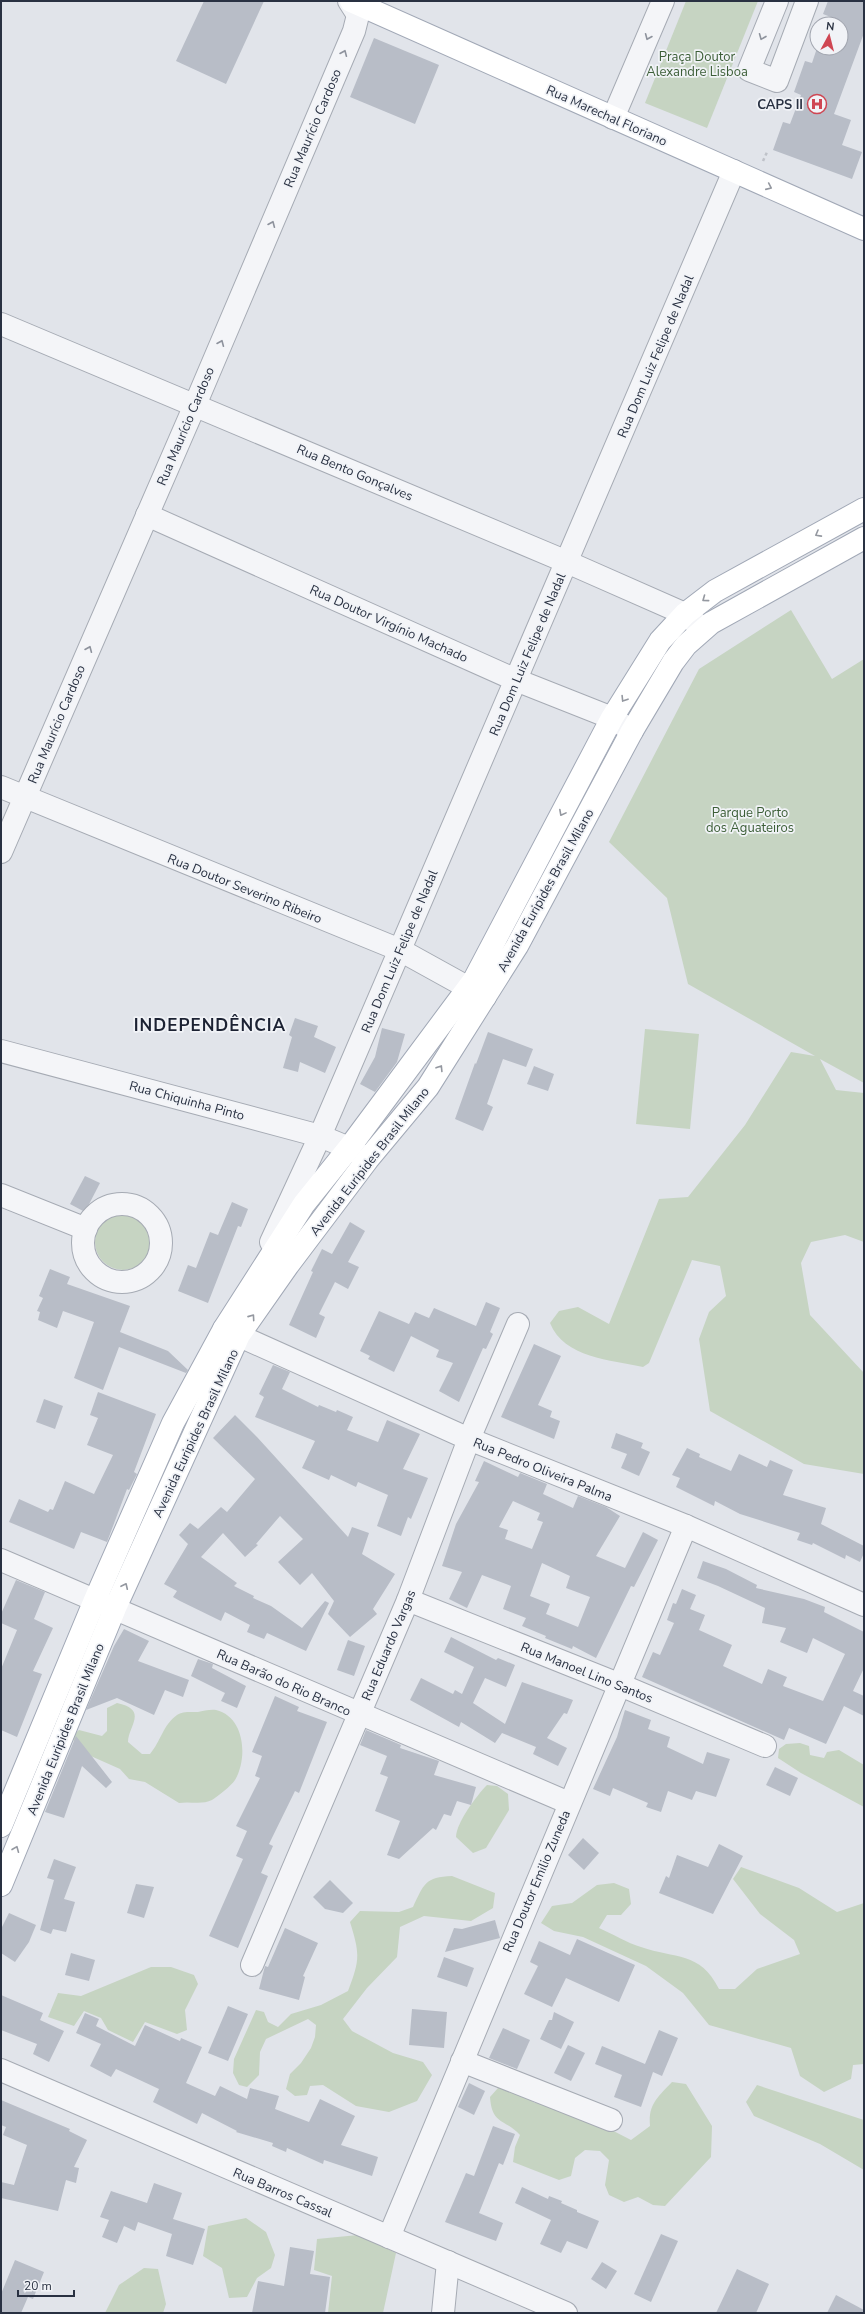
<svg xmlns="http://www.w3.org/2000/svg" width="865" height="2314" font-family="'Nunito Sans',sans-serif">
	<rect width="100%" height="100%" fill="#e1e4ea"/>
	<g fill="#c6d4c2">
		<path d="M686,1H758L707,128L645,103Z"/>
		<path d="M791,610L832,679L864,659V1083L820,1059L836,1090L864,1093V1242L845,1235L811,1242L801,1263L810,1315L864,1373V1474L804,1464L710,1411L699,1339L709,1312L726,1296L720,1266L692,1260L649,1363L643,1367C611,1360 564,1358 550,1323L559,1311L578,1307L609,1324L659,1199L688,1197L745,1125L791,1052L815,1056L688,984L667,898L609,842L699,669Z"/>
		<path d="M645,1029L699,1034L690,1129L636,1124Z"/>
		<circle cx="123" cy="1242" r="28"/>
		<path d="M117,1703C149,1710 128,1726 128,1742L142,1754H150C161,1741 163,1725 177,1715C182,1711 192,1712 198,1712C203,1711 211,1709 216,1710C245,1717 248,1758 235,1780C231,1786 218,1796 212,1800C202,1805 190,1801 179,1803L145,1782L129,1779L120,1769L75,1749C74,1740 71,1736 79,1730L102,1736L107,1731V1708Z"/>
		<path d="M800,1743L809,1746L810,1755L824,1758L827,1752L839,1750L864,1765V1807L801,1773L778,1758L779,1749L786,1744Z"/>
		<path d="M487,1785L497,1786L508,1794L509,1810L486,1848L473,1853L456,1837C456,1823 477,1795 487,1785Z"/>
		<path d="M741,1867L799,1888L837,1912L864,1903V2064L853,2065L851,2079L824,2092L800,2076L791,2048L709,2025L683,1993L646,1966L583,1937L554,1931L541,1923L552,1906L572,1903L597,1885L614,1883L629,1889L631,1904L621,1915H607L599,1928C613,1934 627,1943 641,1947C675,1959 700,1951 719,1989H735L757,1969L800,1954L794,1940L760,1914L733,1879Z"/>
		<path d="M452,1876L495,1893L493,1908L471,1921L424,1916L400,1927L397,1957L367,1988L343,2019L352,2031L393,2053L423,2062L432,2075L417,2101L389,2112L356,2106L323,2085L310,2086L307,2095L295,2096L286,2089L290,2074L301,2063L311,2048L315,2037L316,2025L308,2019L266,2039L260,2052L259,2075L247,2087L239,2085L233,2073L234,2059L256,2010L264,2012L268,2022L278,2027L291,2014L321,2005L348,1991C360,1960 360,1954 350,1922L360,1911L399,1912L413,1907C424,1884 425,1877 452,1876Z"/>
		<path d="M151,1967H171L194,1975L198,1984L185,2010L187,2030L177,2034L145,2022L133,2042L108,2030L101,2018L84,2011L74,2026L48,2017L58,1993L81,1996Z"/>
		<path d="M672,2082L686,2084L712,2126L711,2157L665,2206L653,2205L638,2197L624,2202L609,2195L605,2185L609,2160L600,2151L585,2150L575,2158L571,2176L559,2180L513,2162L515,2147L520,2135C504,2118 492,2125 490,2097L498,2088H512L535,2103L561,2104L631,2140L650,2126C648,2104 658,2097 672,2082Z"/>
		<path d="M757,2085L864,2120V2170L820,2144L754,2116L746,2102Z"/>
		<path d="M246,2218L266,2232L275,2255L271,2268L257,2278L247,2297L229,2298L222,2268L203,2256L208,2226Z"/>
		<path d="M358,2235L396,2253L383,2313H328L332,2276L314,2270L317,2239Z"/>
		<path d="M144,2268L158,2269L166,2304L163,2313H105L119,2285Z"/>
	</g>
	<g fill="#b8bdc7" fill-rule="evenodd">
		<path d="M204,1H264L226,84L176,61Z"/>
		<path d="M828,1H864V33L834,114L851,120L842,145L862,152L852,179L773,150L783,122L790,124L801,95L794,92L805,61L812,63L817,48H841V21L823,14Z"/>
		<path d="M374,38L439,65L415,124L350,97Z"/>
		<path d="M295,1018L318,1026L314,1037L336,1047L325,1073L300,1062L298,1072L283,1068L292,1037L289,1035Z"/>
		<path d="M382,1028L405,1034L397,1062L375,1092L360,1084L375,1057Z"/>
		<path d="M488,1032L533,1049L526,1067L503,1059L487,1104L493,1107L483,1131L455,1119L475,1063L476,1064Z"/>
		<path d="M534,1066L554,1074L548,1091L527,1084Z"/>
		<path d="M85,1176L100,1183L85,1212L70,1204Z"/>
		<path d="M232,1202L248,1209L241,1227L238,1226L208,1303L178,1291L188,1265L196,1268L210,1232L218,1235Z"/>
		<path d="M350,1222L365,1231L348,1262L359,1267L348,1289L335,1282L319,1314L325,1317L316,1338L289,1325L313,1272L311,1271L322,1249L332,1254Z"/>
		<path d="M50,1269L70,1277L67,1284L130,1306L120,1332L168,1351L188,1370L186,1373L119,1347L103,1390L74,1378L94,1322L63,1311L57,1328L38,1320L40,1312L37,1311L43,1298L39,1296Z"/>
		<path d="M486,1302L500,1308L490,1332L493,1334L486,1349L483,1348L459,1402L439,1391L453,1363L436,1357L439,1350L411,1336L394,1372L368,1359L370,1356L360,1351L379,1311L409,1324L415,1312L429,1318L434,1308L476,1326Z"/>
		<path d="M534,1344L561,1356L538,1405L552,1411L550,1417L560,1421L554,1439L501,1417Z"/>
		<path d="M273,1365L290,1372L282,1389L318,1407L319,1405L336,1412L337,1410L353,1417L347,1430L378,1442L387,1420L420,1434L403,1469L428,1478L411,1519L408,1517L401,1536L377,1526L388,1495L358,1482L356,1487L331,1475L329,1480L302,1468L315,1441L255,1417L264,1397L259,1394Z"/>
		<path d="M98,1392L156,1414L134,1472L137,1474L129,1490L127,1489L107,1542L81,1532L74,1549L9,1522L19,1499L48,1512L50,1509L53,1510L65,1481L94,1494L113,1455L87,1445L98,1418L90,1415Z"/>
		<path d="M44,1399L63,1406L55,1429L36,1422Z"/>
		<path d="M235,1415L257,1437L348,1537L352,1527L369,1533L362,1554L395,1574L373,1609L377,1614L350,1637L328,1614L334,1601L312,1573L300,1585L278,1562L303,1539L280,1516L256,1544L258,1545L245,1557L223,1533L201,1557L237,1583L234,1586L254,1596L253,1598L271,1606L302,1628L325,1601L329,1603L306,1651L267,1633L264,1639L247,1632L250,1625L225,1612L221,1621L180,1601L173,1597L177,1591L164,1584L188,1544L179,1535L190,1523L198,1529L221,1507L227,1512L255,1479L213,1438Z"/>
		<path d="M616,1433L643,1443L641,1448L650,1452L639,1476L621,1468L627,1454L611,1448Z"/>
		<path d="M687,1448L700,1454L699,1457L731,1471L739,1454L767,1467L770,1460L793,1470L783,1495L826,1508L821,1524L864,1546V1553L860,1562L846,1555L845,1559L813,1543L812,1545L797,1540L800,1533L740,1514L715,1501L714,1506L676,1487L680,1478L672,1475Z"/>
		<path d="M484,1461L518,1477L520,1473L547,1484L543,1494L573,1508L578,1496L606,1507L620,1516L596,1556L625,1568L643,1532L658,1540L634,1587L631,1586L596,1658L573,1646L572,1649L545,1638L546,1636L522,1626L526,1618L503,1609L511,1586L482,1575L467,1608L449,1599L462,1572L442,1566L456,1524L479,1482L475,1481ZM513,1501L540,1513L537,1520L543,1522L532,1549L505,1539L508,1530L499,1527ZM542,1563L570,1576L566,1588L590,1597L578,1627L546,1614L550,1604L530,1596Z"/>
		<path d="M703,1561L726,1569L757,1585L756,1588L804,1599L825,1607L824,1612L864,1632V1668L853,1691L864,1696V1716L844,1706L826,1744L789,1728L784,1740L642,1677L653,1652L660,1655L674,1623L667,1620L673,1603L676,1604L682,1589L696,1595L690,1609L705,1615L699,1630L732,1645L723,1666L762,1684L768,1669L787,1677L783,1686L823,1701L845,1654L813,1638L807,1653L780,1642L786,1628L762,1623L765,1608L718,1586L697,1578Z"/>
		<path d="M16,1580L45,1592L34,1619L53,1628L33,1671L42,1674L17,1737L1,1730V1669L17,1630L1,1623V1614Z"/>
		<path d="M124,1629L149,1641L138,1661L189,1680L183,1697L165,1690L154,1715L117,1698L86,1710L114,1646Z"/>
		<path d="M451,1637L496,1660L498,1658L515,1665L506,1687L485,1678L473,1703L505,1724L522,1682L573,1700L567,1714L564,1713L547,1738L567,1748L558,1766L533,1754L536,1747L502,1733L495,1743L461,1722L459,1727L410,1700L421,1678L453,1694L455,1690L462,1694L474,1667L444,1652Z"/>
		<path d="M348,1640L365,1646L354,1676L337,1670Z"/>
		<path d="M198,1659L213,1664L212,1668L246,1686L237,1708L221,1701L225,1693L191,1676Z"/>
		<path d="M275,1696L299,1707L297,1711L327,1722L299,1793L295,1791L269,1844L273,1846L261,1873L268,1876L238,1948L209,1936L243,1859L236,1856L247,1831L236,1826L260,1778L255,1776L262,1756L252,1752Z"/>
		<path d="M625,1710L651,1720L648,1729L670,1737L667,1747L703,1764L707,1752L730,1759L716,1797L696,1791L692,1800L668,1791L661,1812L646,1807L648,1803L613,1788L610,1796L593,1789L617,1737Z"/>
		<path d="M366,1730L401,1745L400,1748L439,1761L434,1775L476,1787L471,1805L457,1801L451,1816L444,1814L436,1830L433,1828L399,1859L387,1855L400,1821L375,1811L388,1777L380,1774L387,1756L360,1745Z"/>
		<path d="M76,1736L112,1782L106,1788L82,1766L64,1818L45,1812Z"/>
		<path d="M775,1767L798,1778L790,1796L766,1785Z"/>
		<path d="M583,1838L599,1853L584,1870L568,1855Z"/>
		<path d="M719,1844L743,1856L713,1914L659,1893L666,1876L669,1878L677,1855L708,1867Z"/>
		<path d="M54,1859L76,1867L64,1899L75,1902L66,1932L53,1929L51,1934L40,1930L54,1880L47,1878Z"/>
		<path d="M330,1880L353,1903L343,1913L325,1909L313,1897Z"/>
		<path d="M136,1884L154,1887L144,1918L127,1913Z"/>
		<path d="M9,1913L36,1925L29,1942L15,1962L1,1953V1929Z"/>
		<path d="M495,1920L500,1938L445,1952L454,1928L462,1929Z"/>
		<path d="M285,1928L318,1943L303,1976L305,1977L299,2000L259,1989L265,1966L268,1967Z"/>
		<path d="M577,1939L635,1965L619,2002L566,1978L552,2007L524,1994L538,1966L530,1962L539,1941L570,1955Z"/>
		<path d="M71,1953L95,1960L89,1981L65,1975Z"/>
		<path d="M444,1957L474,1968L467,1987L437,1977Z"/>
		<path d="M1,1995L43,2013L40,2020L64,2031L49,2062L33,2054L37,2044L1,2030Z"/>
		<path d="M228,2006L248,2014L228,2061L208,2053Z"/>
		<path d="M412,2009L447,2012L444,2048L409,2045Z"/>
		<path d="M554,2012L574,2022L561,2049L540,2039L549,2020H552Z"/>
		<path d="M85,2013L99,2019L96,2026L135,2046L145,2025L180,2041L181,2038L202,2047L186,2083L215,2096L220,2086L247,2099L250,2088L279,2096L275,2109L309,2122L320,2099L355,2116L341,2145L378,2157L372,2176L324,2160L323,2164L287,2148L286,2152L272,2146L273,2143L236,2132L237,2131L202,2113L197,2124L153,2102L159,2089L116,2069L111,2077L90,2066L101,2044L76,2033Z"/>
		<path d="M503,2028L530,2040L517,2069L489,2058Z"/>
		<path d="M659,2030L678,2038L662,2076L653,2072L641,2107L614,2097L622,2075L595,2064L602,2046L645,2064Z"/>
		<path d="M568,2045L585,2053L571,2081L554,2073Z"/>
		<path d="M469,2083L485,2091L474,2115L458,2107Z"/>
		<path d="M1,2100L70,2129L69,2131L87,2140L74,2167L79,2168L76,2183L66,2180L58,2211L1,2198V2182L14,2185L27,2145L3,2135L6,2127L1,2125Z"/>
		<path d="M493,2126L515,2134L503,2165L499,2163L479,2213L503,2223L496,2241L445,2222L466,2173L474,2176Z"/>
		<path d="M154,2183L182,2193L173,2219L205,2229L193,2265L166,2256L172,2234L138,2222L135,2231L124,2226L117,2243L102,2237L109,2220L100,2217L111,2191L147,2203Z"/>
		<path d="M522,2187L548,2199L549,2196L562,2201L561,2203L577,2210V2212L599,2221L587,2249L567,2241L561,2253L540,2244L551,2220L515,2203Z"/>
		<path d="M661,2234L678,2241L651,2302L634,2294Z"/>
		<path d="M290,2247L314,2251L310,2274L330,2277L325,2313H252L258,2281L284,2286Z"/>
		<path d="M15,2260L44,2272L33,2299L28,2297L21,2313H1V2294Z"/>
		<path d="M602,2262L617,2271L606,2289L591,2279Z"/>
		<path d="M737,2269L769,2284L756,2313H716Z"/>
		<path d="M836,2295L864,2310V2313H827Z"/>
	</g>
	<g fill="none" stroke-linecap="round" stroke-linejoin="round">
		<defs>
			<g id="minor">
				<path d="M777,1L749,70L777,81L807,1"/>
				<path d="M613,118L663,1"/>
				<path d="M1,324L567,562L685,614L703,629"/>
				<path d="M147,515L516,680L612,718L632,731"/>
				<path d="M1,787L400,950L485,997"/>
				<path d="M1,852L195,405L354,31L358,15L349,1"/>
				<path d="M1,1051L320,1136L349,1148L366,1158"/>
				<path d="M1,1195L86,1229"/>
				<circle cx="122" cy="1243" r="39"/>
				<path d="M271,1242L320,1136L734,171"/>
				<path d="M224,1329L469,1439L686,1526L864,1605"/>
				<path d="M1,1560L569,1803"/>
				<path d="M408,1600L618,1684L765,1746"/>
				<path d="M252,1965L408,1600L469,1439L518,1324"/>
				<path d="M462,2061L611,2120"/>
				<path d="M1,2070L566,2313"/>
				<path d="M389,2237L686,1526"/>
				<path d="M443,2313L448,2262"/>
			</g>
			<g id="major">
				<path d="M351,1L864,229"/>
				<path d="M1,1826L95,1600L173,1423L224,1329L304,1204L349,1148L474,980L612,718L660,641L685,614L715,591L864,509"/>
				<path d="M1,1885L115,1608L239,1335L288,1265L368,1159L428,1087L517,946L632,731L673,662L686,645L711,623L864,538"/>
			</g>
		</defs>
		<use href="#minor" stroke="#a6abb4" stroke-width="24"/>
		<use href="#major" stroke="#a1a8b6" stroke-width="24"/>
		<path stroke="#bfc2c9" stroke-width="2.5" stroke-dasharray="3 3" stroke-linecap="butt" d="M763,161L768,150"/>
		<use href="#minor" stroke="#f4f5f8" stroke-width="22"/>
		<use href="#major" stroke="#fff" stroke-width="22"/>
	</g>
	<defs><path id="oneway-chevron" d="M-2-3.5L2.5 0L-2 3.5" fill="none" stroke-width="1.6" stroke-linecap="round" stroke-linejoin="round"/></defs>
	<g stroke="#8e939d">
		<use href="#oneway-chevron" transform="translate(648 37) rotate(113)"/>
		<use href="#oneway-chevron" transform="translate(762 37) rotate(112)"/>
		<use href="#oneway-chevron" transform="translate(344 53) rotate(-67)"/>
		<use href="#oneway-chevron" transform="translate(272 224) rotate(-67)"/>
		<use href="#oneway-chevron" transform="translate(221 343) rotate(-67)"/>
		<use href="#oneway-chevron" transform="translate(89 649) rotate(-67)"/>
	</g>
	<g stroke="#9498a0">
		<use href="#oneway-chevron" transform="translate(769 187) rotate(24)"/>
		<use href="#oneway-chevron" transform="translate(818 534) rotate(151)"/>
		<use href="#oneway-chevron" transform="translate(705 599) rotate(144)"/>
		<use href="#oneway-chevron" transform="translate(624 699) rotate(122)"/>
		<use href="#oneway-chevron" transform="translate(562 813) rotate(118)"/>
		<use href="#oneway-chevron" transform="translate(440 1068) rotate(-58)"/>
		<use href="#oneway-chevron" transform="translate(252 1317) rotate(-55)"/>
		<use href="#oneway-chevron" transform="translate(125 1586) rotate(-65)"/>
		<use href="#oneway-chevron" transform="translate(16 1849) rotate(-68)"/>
	</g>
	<defs>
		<symbol id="hospital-ring" viewBox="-11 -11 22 22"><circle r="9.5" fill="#f1f3f7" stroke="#cf4653" stroke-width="1.5"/><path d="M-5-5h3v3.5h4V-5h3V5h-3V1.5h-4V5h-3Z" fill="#cf4653"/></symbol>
	</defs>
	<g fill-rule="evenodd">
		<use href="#hospital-ring" x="806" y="93" width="22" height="22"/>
	</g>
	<g text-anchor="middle" stroke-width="3.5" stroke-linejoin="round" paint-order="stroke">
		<g font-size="13" fill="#3c5e37" stroke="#f1f3f7">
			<text x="697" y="61">Praça Doutor<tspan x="697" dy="15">Alexandre Lisboa</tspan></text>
			<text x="750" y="817">Parque Porto<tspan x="750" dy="15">dos Aguateiros</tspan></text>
		</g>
		<g font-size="13" font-weight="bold" fill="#293142" stroke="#f1f3f7" text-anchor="end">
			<text x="803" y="109">CAPS II</text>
		</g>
		<g font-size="13" fill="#293142" stroke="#f1f3f7">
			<text transform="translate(607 115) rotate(24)" y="5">Rua Marechal Floriano</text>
			<text transform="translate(312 128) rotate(-67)" y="5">Rua Maurício Cardoso</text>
			<text transform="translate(655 356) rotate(-67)" y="5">Rua Dom Luiz Felipe de Nadal</text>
			<text transform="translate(185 426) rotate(-67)" y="5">Rua Maurício Cardoso</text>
			<text transform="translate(355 472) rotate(23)" y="5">Rua Bento Gonçalves</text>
			<text transform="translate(389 623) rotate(24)" y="5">Rua Doutor Virgínio Machado</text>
			<text transform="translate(527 654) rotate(-67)" y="5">Rua Dom Luiz Felipe de Nadal</text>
			<text transform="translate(56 724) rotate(-67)" y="5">Rua Maurício Cardoso</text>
			<text transform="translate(245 888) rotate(22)" y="5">Rua Doutor Severino Ribeiro</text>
			<text transform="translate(545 890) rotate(-61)" y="5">Avenida Euripides Brasil Milano</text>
			<text transform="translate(399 951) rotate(-67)" y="5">Rua Dom Luiz Felipe de Nadal</text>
			<text transform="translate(187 1100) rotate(15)" y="5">Rua Chiquinha Pinto</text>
			<text transform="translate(369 1161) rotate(-52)" y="5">Avenida Euripides Brasil Milano</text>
			<text transform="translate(195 1433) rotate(-65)" y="5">Avenida Euripides Brasil Milano</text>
			<text transform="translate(543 1469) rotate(22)" y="5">Rua Pedro Oliveira Palma</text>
			<text transform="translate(388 1645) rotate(-67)" y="5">Rua Eduardo Vargas</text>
			<text transform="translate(587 1672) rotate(22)" y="5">Rua Manoel Lino Santos</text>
			<text transform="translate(284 1682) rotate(24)" y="5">Rua Barão do Rio Branco</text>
			<text transform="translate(65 1729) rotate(-68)" y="5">Avenida Euripides Brasil Milano</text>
			<text transform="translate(536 1881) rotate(-67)" y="5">Rua Doutor Emilio Zuneda</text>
			<text transform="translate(283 2192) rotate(23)" y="5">Rua Barros Cassal</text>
		</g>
		<g font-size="17" font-weight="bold" letter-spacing="1" fill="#1c2233" stroke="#f1f3f7">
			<text x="210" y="1031">INDEPENDÊNCIA</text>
		</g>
	</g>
	<rect width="865" height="2314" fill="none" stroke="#293142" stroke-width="4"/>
	<g transform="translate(829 36) rotate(7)"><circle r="19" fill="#f1f3f7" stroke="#a1a5af"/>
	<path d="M0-3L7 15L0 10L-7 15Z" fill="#cf4653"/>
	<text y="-6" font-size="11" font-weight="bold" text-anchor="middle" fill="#293142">N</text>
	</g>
	<path d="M18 2290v6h56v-6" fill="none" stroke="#293142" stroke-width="2"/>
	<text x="24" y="2290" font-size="12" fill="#293142" stroke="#f1f3f7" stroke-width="3" paint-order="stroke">20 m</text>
</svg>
